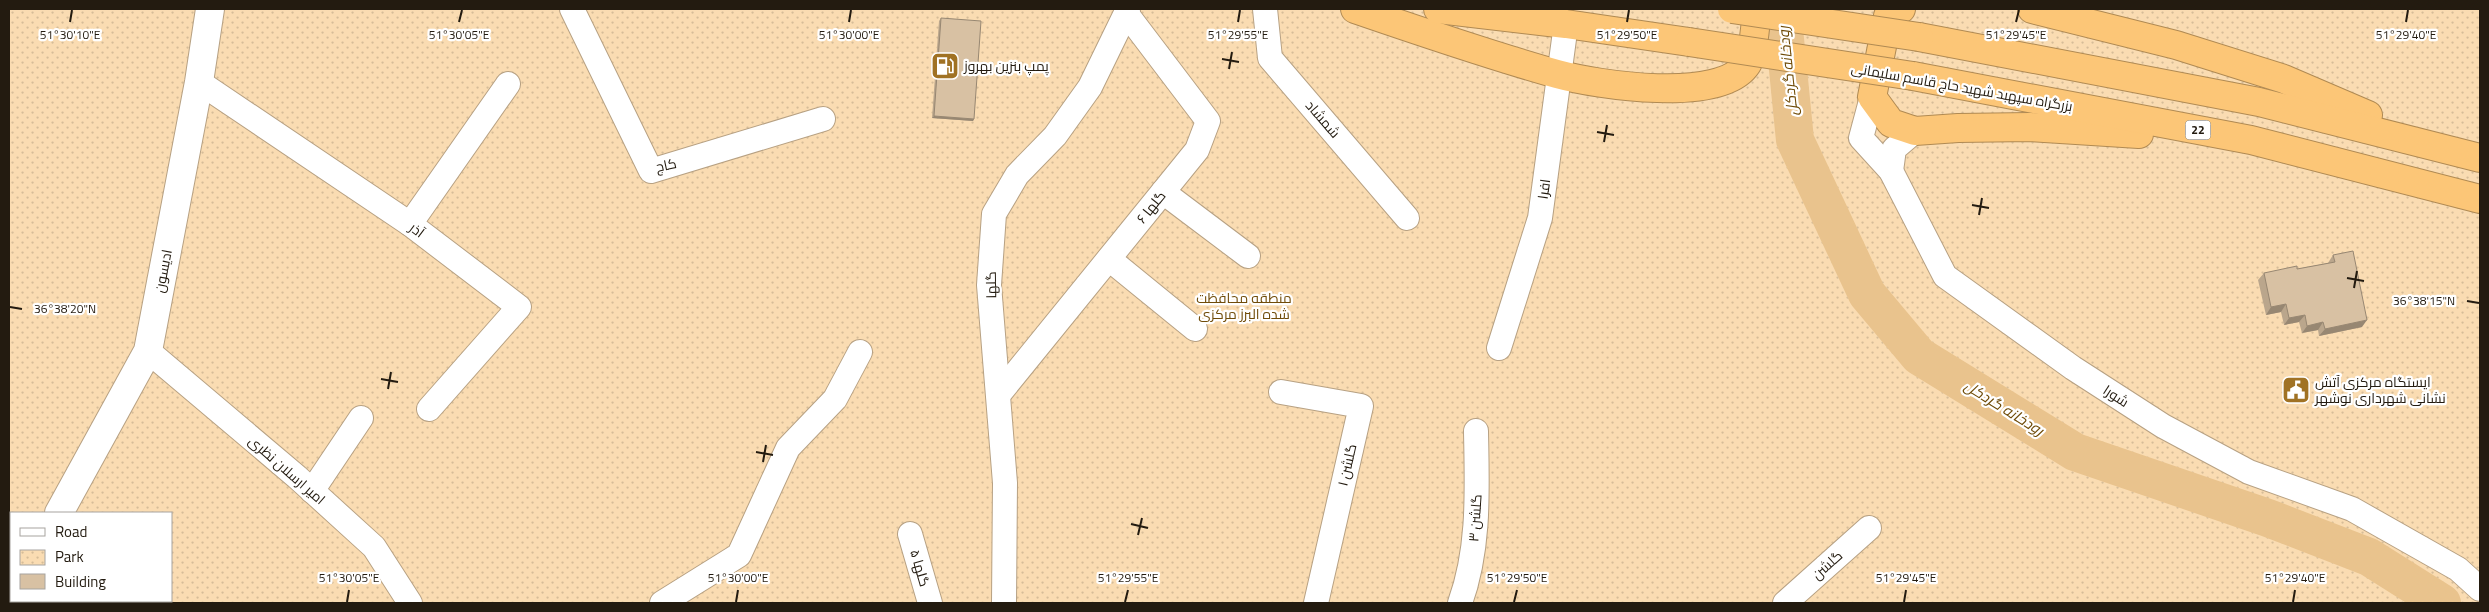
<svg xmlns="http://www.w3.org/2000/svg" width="2489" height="612" font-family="'Titillium Web',Cairo,sans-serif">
	<defs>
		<pattern id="park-dots" width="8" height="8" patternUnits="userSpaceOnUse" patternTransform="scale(1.25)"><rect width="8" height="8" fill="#fadcb2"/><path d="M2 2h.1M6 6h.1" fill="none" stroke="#d6bc98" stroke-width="1.8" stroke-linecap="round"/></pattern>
	</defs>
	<rect width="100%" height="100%" fill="#fff1de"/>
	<path fill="url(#park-dots)" fill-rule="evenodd" d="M9,9H2480V603H9ZM11,513H171V601H11Z"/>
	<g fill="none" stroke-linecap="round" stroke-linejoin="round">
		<path stroke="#e9c38d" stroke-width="38" d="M1782,9L1795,140L1867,294L1919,356L2075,452L2268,518L2369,557L2442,603"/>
		<defs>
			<g id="street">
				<path d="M572,9L651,171L823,119"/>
				<path d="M1265,9L1270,58L1407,218"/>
				<path d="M199,82L410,224L519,307L429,409"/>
				<path d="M1872,97L1861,138L1891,171L1945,276L2073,368L2163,426L2249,472L2352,509L2458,569L2480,589"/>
				<path d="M1891,171L1894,149L1915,131"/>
				<path d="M1163,192L1248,256"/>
				<path d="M410,224L508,84"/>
				<path d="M1109,259L1195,329"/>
				<path d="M1499,348L1540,218L1566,24"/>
				<path d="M148,351L297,477L374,547L410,603"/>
				<path d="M1281,392L1361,406L1316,603"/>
				<path d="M999,394L1197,150L1208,121L1126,13"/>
				<path d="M312,491L361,418"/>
				<path d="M910,534L930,603"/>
				<path d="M662,603L739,555L788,448L835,399L860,352"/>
				<path d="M1004,603L1005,483L989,285L994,214L1017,175L1055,136L1090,87L1128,9"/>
				<path d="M1460,603C1480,548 1477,489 1476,431"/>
				<path d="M1785,603L1869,528"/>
			</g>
			<g id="secondary">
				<path d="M59,513L148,351L199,82L210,9"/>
				<path d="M10,603L11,601"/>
			</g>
			<g id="highway">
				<path d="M1355,9C1422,32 1489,55 1557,74C1597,85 1721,104 1747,64C1753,56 1756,20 1757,9"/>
				<path d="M1438,9L1566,24L1689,42"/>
				<path d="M1901,9L1888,16L1872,97L1891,123L1915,131L1958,128L2030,127L2139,134"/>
				<path d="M2032,9L2176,45L2284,79L2368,115"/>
				<path d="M1919,37L2259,102L2480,158"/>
				<path d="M1913,76L2251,140L2480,199"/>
			</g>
		</defs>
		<use href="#street" stroke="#b7a183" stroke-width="26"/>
		<use href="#secondary" stroke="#b7a183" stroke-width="30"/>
		<use href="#highway" stroke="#b08a53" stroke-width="30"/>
		<use href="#street" stroke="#fff" stroke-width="24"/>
		<use href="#secondary" stroke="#fff" stroke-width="28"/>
		<use href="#highway" stroke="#fcc677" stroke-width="28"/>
		<defs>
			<g id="highway-bridge">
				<path d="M1732,9L1919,37"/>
				<path d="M1689,42L1913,76"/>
			</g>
		</defs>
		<use href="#highway-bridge" stroke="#b08a53" stroke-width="30" stroke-linecap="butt"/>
		<use href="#highway-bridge" stroke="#fcc677" stroke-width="28"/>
	</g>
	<g fill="#baa68c">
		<path d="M941,18L974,119L973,121L932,118L939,21Z"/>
		<path d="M2333,255L2362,327L2319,336L2318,330L2302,333L2299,322L2284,325L2281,312L2266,315L2258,280L2264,273L2297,269L2328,263Z"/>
	</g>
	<g fill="#978772">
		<path d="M934,116L974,119L973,121L932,118Z"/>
		<path d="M2286,304L2281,312L2266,315L2271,307Z"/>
		<path d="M2305,315L2299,322L2284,325L2289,318Z"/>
		<path d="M2367,320L2362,327L2319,336L2325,329Z"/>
		<path d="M2323,322L2318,330L2302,333L2307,326Z"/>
	</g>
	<g fill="#d8c1a3" stroke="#978772">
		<path d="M941,18L981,21L974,119L934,116Z"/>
		<path d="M2353,251L2367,320L2325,329L2323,322L2307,326L2305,315L2289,318L2286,304L2271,307L2264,273L2297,266V269L2335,262L2333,255Z"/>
	</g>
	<path fill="none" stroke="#231b10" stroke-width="2" d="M70,22L72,10M459,22L462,10M849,22L851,10M1238,22L1240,10M1627,22L1629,10M2016,22L2019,10M2406,22L2408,10M1222,59L1239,62M1229,69L1232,52M1597,132L1614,135M1604,142L1607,125M1972,205L1989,208M1979,215L1982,198M2347,278L2364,281M2354,288L2357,271M2467,301L2479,303M10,307L22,309M381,379L398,382M388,389L391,372M756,452L773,455M763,462L766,445M1131,524L1148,528M1138,535L1142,518M347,602L349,590M736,602L738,590M1125,602L1128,590M1514,602L1517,590M1904,602L1906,590M2293,602L2295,590"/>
	<defs>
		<symbol id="fuel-square" viewBox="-11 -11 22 22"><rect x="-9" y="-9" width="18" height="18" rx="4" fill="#a07224" stroke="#fff"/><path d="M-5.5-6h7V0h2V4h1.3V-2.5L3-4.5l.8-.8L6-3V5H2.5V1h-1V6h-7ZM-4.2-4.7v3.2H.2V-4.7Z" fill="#fff"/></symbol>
		<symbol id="civic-square" viewBox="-11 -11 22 22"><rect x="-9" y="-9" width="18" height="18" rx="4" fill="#a07224" stroke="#fff"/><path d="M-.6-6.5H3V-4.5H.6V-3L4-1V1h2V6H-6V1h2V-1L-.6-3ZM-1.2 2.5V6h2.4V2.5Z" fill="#fff"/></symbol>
	</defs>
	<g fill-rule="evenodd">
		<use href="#fuel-square" x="929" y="50" width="32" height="32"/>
		<use href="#civic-square" x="2280" y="374" width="32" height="32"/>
	</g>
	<g text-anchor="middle" stroke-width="4.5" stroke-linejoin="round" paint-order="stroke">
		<rect fill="#fff" stroke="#655f58" stroke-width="1" x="2185.5" y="120.5" width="25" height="19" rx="4"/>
		<g font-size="12" font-weight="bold" fill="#231b10">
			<text x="2198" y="134">22</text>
		</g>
		<g font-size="14" fill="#231b10" stroke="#fff" text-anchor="start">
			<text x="964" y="71">پمپ بنزین بهروز</text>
			<text x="2315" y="387">ایستگاه مرکزی آتش<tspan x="2315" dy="16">نشانی شهرداری نوشهر</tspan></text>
		</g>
		<g font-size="14" fill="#231b10" stroke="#fff">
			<text transform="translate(1962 87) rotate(10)" y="5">بزرگراه سپهبد شهید حاج قاسم سلیمانی</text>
			<text transform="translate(1323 119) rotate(49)" y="5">شمشاد</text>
			<text transform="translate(666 165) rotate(-12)" y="5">کاج</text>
			<text transform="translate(1544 189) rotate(-82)" y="5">افرا</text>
			<text transform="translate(1151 207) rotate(-51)" y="5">گلها ۶</text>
			<text transform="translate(417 230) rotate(37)" y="5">آذر</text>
			<text transform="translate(163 271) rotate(-79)" y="5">ادیسون</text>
			<text transform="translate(991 285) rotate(-91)" y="5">گلها</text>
			<text transform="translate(2116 396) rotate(33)" y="5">شورا</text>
			<text transform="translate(1347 465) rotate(-77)" y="5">گلشن ۱</text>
			<text transform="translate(287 470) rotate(41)" y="5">امیر ارسلان نظری</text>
			<text transform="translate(1475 518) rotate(-86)" y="5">گلشن ۳</text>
			<text transform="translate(1827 565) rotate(-42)" y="5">گلشن</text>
			<text transform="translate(920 568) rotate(74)" y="5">گلها ۵</text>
		</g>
		<g font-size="14" fill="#704c09" stroke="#fff">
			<text x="1244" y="303">منطقه محافظت<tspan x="1244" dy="16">شده البرز مرکزی</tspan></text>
		</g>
		<g font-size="15" font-style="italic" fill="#6e4a06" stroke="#fff">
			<text transform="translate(1788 71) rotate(-96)" y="5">رودخانه گردکل</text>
			<text transform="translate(2004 408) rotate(32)" y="5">رودخانه گردکل</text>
		</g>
	</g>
	<g font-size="12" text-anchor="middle" fill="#231b10" stroke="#fff" stroke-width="4.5" stroke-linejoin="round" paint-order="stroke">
		<text x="70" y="39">51°30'10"E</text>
		<text x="459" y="39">51°30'05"E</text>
		<text x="849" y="39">51°30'00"E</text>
		<text x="1238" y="39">51°29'55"E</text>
		<text x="1627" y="39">51°29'50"E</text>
		<text x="2016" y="39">51°29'45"E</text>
		<text x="2406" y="39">51°29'40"E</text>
		<text x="2424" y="305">36°38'15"N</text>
		<text x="65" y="313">36°38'20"N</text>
		<text x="349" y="582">51°30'05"E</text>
		<text x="738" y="582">51°30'00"E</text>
		<text x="1128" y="582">51°29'55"E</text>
		<text x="1517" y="582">51°29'50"E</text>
		<text x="1906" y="582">51°29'45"E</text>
		<text x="2295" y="582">51°29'40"E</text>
	</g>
	<rect width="2489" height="612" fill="none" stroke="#231b10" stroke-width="20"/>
	<rect x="10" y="512" width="162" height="90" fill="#ffffff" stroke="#a7a49f"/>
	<rect x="20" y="528" width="25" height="8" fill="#ffffff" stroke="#a7a49f"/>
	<text x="55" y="537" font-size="15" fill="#231b10">Road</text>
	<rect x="20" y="550" width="25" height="15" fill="url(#park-dots)" stroke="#a7a49f"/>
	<text x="55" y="562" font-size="15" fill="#231b10">Park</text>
	<rect x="20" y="574" width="25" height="15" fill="#d8c1a3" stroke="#a7a49f"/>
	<text x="55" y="587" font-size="15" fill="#231b10">Building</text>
</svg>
